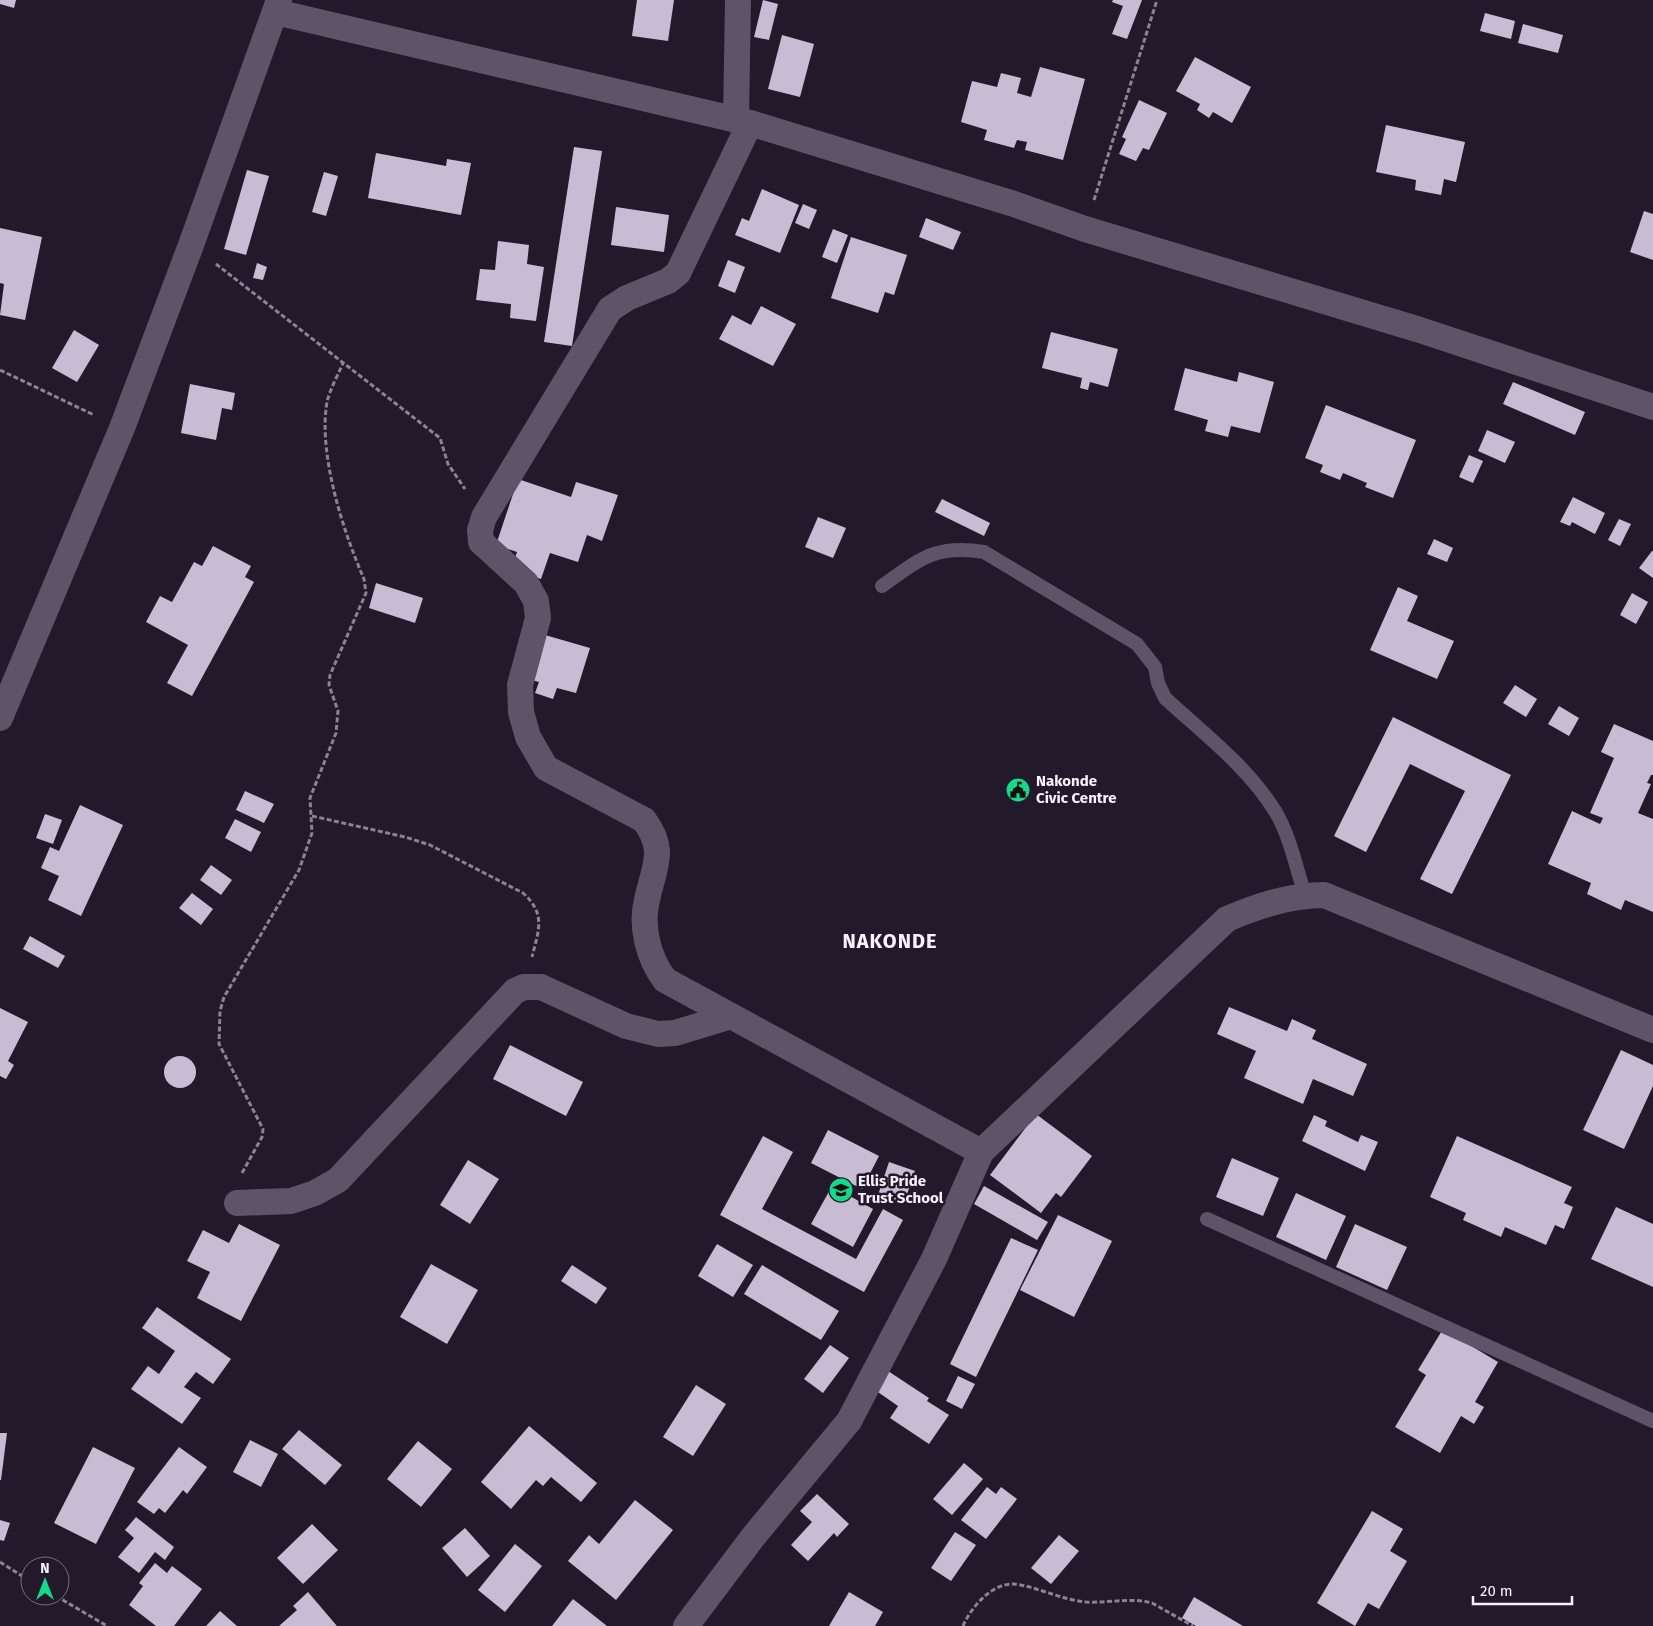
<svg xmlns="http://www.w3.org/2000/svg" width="1653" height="1626" font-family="'Fira Sans',sans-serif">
	<rect width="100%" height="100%" fill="#22192b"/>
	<g fill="#c8bcd5">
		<path d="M0,0H16L14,8L0,4Z"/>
		<path d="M637,0H674L668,41L632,36Z"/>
		<path d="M763,0L778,4L769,40L754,37Z"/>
		<path d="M1113,0H1142L1127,39L1112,34L1123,6L1112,2Z"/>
		<path d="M1485,13L1515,21L1511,39L1480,31Z"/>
		<path d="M1523,24L1563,35L1558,53L1518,43Z"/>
		<path d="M782,35L814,44L800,97L768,89Z"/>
		<path d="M1195,57L1251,87L1232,123L1213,112L1209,118L1197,110L1200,104L1176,91Z"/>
		<path d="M1040,67L1085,79L1063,160L1025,150L1027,142L1017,140L1014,148L984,140L987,130L961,122L972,81L997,87L1001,73L1021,78L1017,93L1031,97Z"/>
		<path d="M1139,100L1167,113L1149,150L1143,148L1136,161L1119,154L1126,139L1122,137Z"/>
		<path d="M1386,125L1465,142L1456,182L1444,179L1441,195L1415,190L1416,180L1376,172Z"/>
		<path d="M574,147L602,151L572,346L544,342Z"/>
		<path d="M376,153L446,166L447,159L471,163L461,215L368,198Z"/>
		<path d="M247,170L269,176L246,255L224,249Z"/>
		<path d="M324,172L338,176L326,216L312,212Z"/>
		<path d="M762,189L799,205L780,253L735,235L742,218L749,221Z"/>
		<path d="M803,204L817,210L809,229L795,223Z"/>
		<path d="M616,207L669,215L664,252L611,245Z"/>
		<path d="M1644,211L1653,214V260L1630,252Z"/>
		<path d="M926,218L961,232L953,250L919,237Z"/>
		<path d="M0,228L42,237L25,320L0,315L4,284L0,283Z"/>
		<path d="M833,229L848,235L837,263L822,257Z"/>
		<path d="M851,237L907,255L894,295L885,292L878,313L831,298Z"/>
		<path d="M498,241L529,245L527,264L544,267L536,321L510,318L511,304L476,300L480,269L495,270Z"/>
		<path d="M728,260L745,267L735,293L718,286Z"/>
		<path d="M257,263L267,267L263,280L253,278Z"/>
		<path d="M761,306L796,324L773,366L719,339L732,315L751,325Z"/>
		<path d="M74,330L99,345L77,382L52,368Z"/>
		<path d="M1051,332L1118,349L1108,387L1090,382L1088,390L1080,388L1082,378L1042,368Z"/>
		<path d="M1185,368L1237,382L1239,372L1274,382L1260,433L1231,426L1228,437L1205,431L1208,420L1174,410Z"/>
		<path d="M1513,382L1585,412L1575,435L1503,404Z"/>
		<path d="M190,384L235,393L232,410L222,408L216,440L181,433Z"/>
		<path d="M1326,405L1416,440L1393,498L1365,487L1367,483L1343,473L1340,480L1320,472L1323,465L1305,458Z"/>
		<path d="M1487,430L1515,442L1505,463L1478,451Z"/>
		<path d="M1469,455L1483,461L1473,483L1459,477Z"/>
		<path d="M518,479L571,497L576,482L618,495L602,541L587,535L578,562L550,553L541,579L511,569L517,552L496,545Z"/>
		<path d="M1573,497L1605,513L1595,534L1572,522L1570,526L1560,522Z"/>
		<path d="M942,499L990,523L984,536L935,512Z"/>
		<path d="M818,517L846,528L833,558L805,547Z"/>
		<path d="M1619,519L1631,524L1620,546L1608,540Z"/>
		<path d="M1434,539L1453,548L1447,562L1427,554Z"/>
		<path d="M213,546L251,566L245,577L254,582L192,696L167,683L188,645L146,622L160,596L172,602L194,562L202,566Z"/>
		<path d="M1652,551H1653V578L1639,568Z"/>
		<path d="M376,583L423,598L415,623L369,608Z"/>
		<path d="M1398,587L1418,596L1407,621L1454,641L1437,679L1370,650Z"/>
		<path d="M1632,593L1648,602L1636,624L1620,615Z"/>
		<path d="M538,633L590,648L576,693L557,688L553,699L535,693L539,682L524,678Z"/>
		<path d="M1515,685L1537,699L1526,717L1503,703Z"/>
		<path d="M1559,706L1579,718L1569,736L1548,724Z"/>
		<path d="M1393,717L1511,775L1452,894L1420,879L1465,791L1410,764L1366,852L1334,836Z"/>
		<path d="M1614,724L1653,741V775H1651L1647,783L1651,784L1638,813L1653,819V912L1625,900L1621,910L1587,894L1591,883L1548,864L1572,811L1600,824L1603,818L1590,813L1614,758L1601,752Z"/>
		<path d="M245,791L274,804L264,823L236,810Z"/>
		<path d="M80,805L123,825L81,916L48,900L59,876L41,868L50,847L59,851Z"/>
		<path d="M45,814L62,820L53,844L36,838Z"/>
		<path d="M235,819L261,832L251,852L225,838Z"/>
		<path d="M211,865L232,880L221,895L200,880Z"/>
		<path d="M192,893L213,909L201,925L179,908Z"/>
		<path d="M30,936L65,956L58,968L23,949Z"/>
		<path d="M1229,1007L1287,1031L1292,1019L1316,1030L1312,1039L1367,1064L1353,1096L1313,1079L1303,1104L1244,1078L1256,1051L1217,1034Z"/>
		<path d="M0,1008L28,1022L8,1061L14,1065L6,1079L0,1076Z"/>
		<path d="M510,1045L583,1082L566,1116L493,1079Z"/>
		<path d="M1621,1050L1653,1065V1086L1624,1149L1583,1130Z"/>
		<circle cx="180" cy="1072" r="16"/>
		<path d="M1036,1114L1092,1156L1061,1197L1056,1193L1041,1213L990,1175Z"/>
		<path d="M1314,1115L1327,1121L1325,1126L1358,1142L1361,1135L1378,1142L1365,1171L1302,1141Z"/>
		<path d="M828,1130L879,1156L862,1189L811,1163Z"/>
		<path d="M763,1136L793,1152L762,1209L856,1259L883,1209L903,1220L864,1292L720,1215Z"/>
		<path d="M1457,1136L1572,1187L1564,1203L1573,1207L1564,1229L1555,1225L1546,1245L1505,1227L1501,1237L1463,1220L1466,1213L1430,1197Z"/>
		<path d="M1232,1158L1279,1178L1263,1216L1216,1197Z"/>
		<path d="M468,1160L499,1179L470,1224L440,1205Z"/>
		<path d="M889,1162L915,1171L904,1203L878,1195Z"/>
		<path d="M832,1186L873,1209L853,1247L811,1224Z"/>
		<path d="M984,1186L1048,1222L1037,1240L974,1204Z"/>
		<path d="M1296,1193L1346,1216L1326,1260L1276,1237Z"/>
		<path d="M1616,1207L1653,1224V1287L1591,1259Z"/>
		<path d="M1058,1215L1112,1241L1074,1317L1020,1290Z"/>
		<path d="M239,1224L280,1245L241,1321L197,1298L210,1272L187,1261L203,1230L229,1243Z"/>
		<path d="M1355,1224L1407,1247L1387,1290L1336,1267Z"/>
		<path d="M1011,1238L1038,1250L976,1377L950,1364Z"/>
		<path d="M717,1244L753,1265L733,1297L698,1276Z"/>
		<path d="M431,1264L478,1290L447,1344L400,1317Z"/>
		<path d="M572,1265L607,1288L596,1304L561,1281Z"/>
		<path d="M762,1265L839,1311L821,1340L744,1294Z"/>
		<path d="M157,1307L231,1359L213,1384L196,1372L184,1387L201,1398L182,1424L131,1389L148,1366L159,1374L175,1351L142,1328Z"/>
		<path d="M1443,1329L1498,1362L1475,1402L1484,1407L1474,1424L1461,1416L1440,1453L1395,1427L1426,1375L1418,1370Z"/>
		<path d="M830,1345L849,1358L823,1393L804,1379Z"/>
		<path d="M888,1371L929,1398L927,1401L949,1415L929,1444L890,1418L898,1406L875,1390Z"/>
		<path d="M958,1376L975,1384L962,1409L946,1401Z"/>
		<path d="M696,1385L726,1404L693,1456L663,1437Z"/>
		<path d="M529,1426L597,1483L581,1502L551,1477L543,1486L536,1480L511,1509L481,1482Z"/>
		<path d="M299,1430L342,1465L325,1485L282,1449Z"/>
		<path d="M0,1433H7L1,1480H0Z"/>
		<path d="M250,1440L278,1454L261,1487L233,1472Z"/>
		<path d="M418,1441L452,1469L421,1507L387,1479Z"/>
		<path d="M93,1447L135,1468L96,1544L54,1523Z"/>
		<path d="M179,1447L207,1467L187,1494L183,1490L165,1513L159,1508L154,1514L137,1502Z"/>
		<path d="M964,1463L983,1479L952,1515L933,1499Z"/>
		<path d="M987,1487L996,1494L1001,1487L1017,1499L986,1539L961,1520Z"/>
		<path d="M817,1494L849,1524L837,1537L834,1533L808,1561L791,1545L812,1522L800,1511Z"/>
		<path d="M635,1500L673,1530L616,1600L568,1561L589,1535L599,1544Z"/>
		<path d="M1372,1511L1403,1529L1390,1551L1407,1561L1379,1609L1368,1603L1355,1626L1317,1603Z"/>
		<path d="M136,1517L174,1547L165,1560L155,1552L139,1573L118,1557L134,1538L125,1530Z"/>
		<path d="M0,1520L10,1523L4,1541L0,1540Z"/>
		<path d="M312,1524L338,1550L303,1584L277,1558Z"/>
		<path d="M465,1528L490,1556L467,1577L442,1548Z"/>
		<path d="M955,1532L976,1545L951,1581L931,1568Z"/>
		<path d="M1059,1535L1079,1551L1051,1584L1031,1568Z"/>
		<path d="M515,1544L542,1566L505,1612L478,1590Z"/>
		<path d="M155,1563L167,1573L172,1566L202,1589L174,1626H156L129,1605L143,1586L139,1583Z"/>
		<path d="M308,1592L337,1626H279L297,1610L293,1606Z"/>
		<path d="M849,1592L883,1612L875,1626H829Z"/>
		<path d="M1194,1597L1243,1626H1196L1182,1618Z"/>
		<path d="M573,1599L607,1626H552Z"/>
		<path d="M220,1611L237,1626H206Z"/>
	</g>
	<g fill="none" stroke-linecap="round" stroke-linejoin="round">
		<g stroke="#8b8393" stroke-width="3" stroke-dasharray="5 2.5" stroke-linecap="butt">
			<path d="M1094,200L1157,0"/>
			<path d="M216,264L440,438L448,464L465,489"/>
			<path d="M0,370L94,415"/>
			<path d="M312,816L405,837L430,845L523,893C546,914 539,929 532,957"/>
			<path d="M242,1173L262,1137L263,1129L219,1044L220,1011L224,997L299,870L312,833L310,798L336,733L338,711L329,685L330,675L366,593L364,579C343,531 318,454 327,402C330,389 338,375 343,363"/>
			<path d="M0,1562L30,1581"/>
			<path d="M56,1596L107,1626"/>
			<path d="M963,1626C971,1607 992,1583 1014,1584C1035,1586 1062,1600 1086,1602C1105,1603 1124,1599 1143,1601L1152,1603L1193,1626"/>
		</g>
		<g stroke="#5e5368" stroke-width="14">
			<path d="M882,586C920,559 935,544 984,552L1137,644L1155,667L1158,683L1165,698C1203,733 1248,767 1275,811C1290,836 1296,867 1305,895"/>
			<path d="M1207,1219L1653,1421"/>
		</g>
		<g stroke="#5e5368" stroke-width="26">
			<path d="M276,12L750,123L1014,204L1085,229L1420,330L1653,407"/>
			<path d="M736,120L738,0"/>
			<path d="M750,123L678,273L668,281L627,298L610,309L484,517L480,530L481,542L526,583L536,601L538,618L520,685L521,712L528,737L546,768L644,820C667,851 654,866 647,900C640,927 649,959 665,980L981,1152"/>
			<path d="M0,718L122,428L191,245L279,0"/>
			<path d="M237,1203L291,1201L315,1193L338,1180L515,991L524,987H541L626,1026L658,1034L675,1033L731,1016"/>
			<path d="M686,1626L753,1537L849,1421L934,1259L981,1152L1227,919C1258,906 1290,895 1324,895L1653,1030"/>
		</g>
	</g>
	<defs>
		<symbol id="civic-disc" viewBox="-11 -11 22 22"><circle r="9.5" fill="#15d989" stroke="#22192b"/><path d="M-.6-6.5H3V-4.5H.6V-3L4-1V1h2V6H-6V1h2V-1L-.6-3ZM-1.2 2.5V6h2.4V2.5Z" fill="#111"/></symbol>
		<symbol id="school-disc" viewBox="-11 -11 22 22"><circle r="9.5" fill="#15d989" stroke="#22192b"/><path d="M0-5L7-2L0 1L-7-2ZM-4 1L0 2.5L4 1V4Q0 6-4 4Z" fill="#111"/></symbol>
	</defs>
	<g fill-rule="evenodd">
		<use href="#civic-disc" x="1004" y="776" width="28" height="28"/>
		<use href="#school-disc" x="827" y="1176" width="28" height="28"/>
	</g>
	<g text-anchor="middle" stroke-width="5" stroke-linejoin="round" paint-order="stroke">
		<g font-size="15" font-weight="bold" fill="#f8f2ff" stroke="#22192b" text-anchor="start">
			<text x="1036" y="786">Nakonde<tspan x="1036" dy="17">Civic Centre</tspan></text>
			<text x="858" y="1186">Ellis Pride<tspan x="858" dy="17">Trust School</tspan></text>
		</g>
		<g font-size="20" font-weight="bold" letter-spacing="1" fill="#f8f2ff" stroke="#22192b">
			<text x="890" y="948">NAKONDE</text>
		</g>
	</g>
	<g transform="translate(45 1581)"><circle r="24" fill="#22192b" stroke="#787080"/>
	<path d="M0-4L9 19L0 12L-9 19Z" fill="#15d989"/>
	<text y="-8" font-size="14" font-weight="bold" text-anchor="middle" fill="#f8f2ff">N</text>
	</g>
	<path d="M1473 1596v8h99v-8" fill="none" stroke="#f8f2ff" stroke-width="2.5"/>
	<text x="1480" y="1596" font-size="15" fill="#f8f2ff" stroke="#22192b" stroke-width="4" paint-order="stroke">20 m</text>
</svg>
